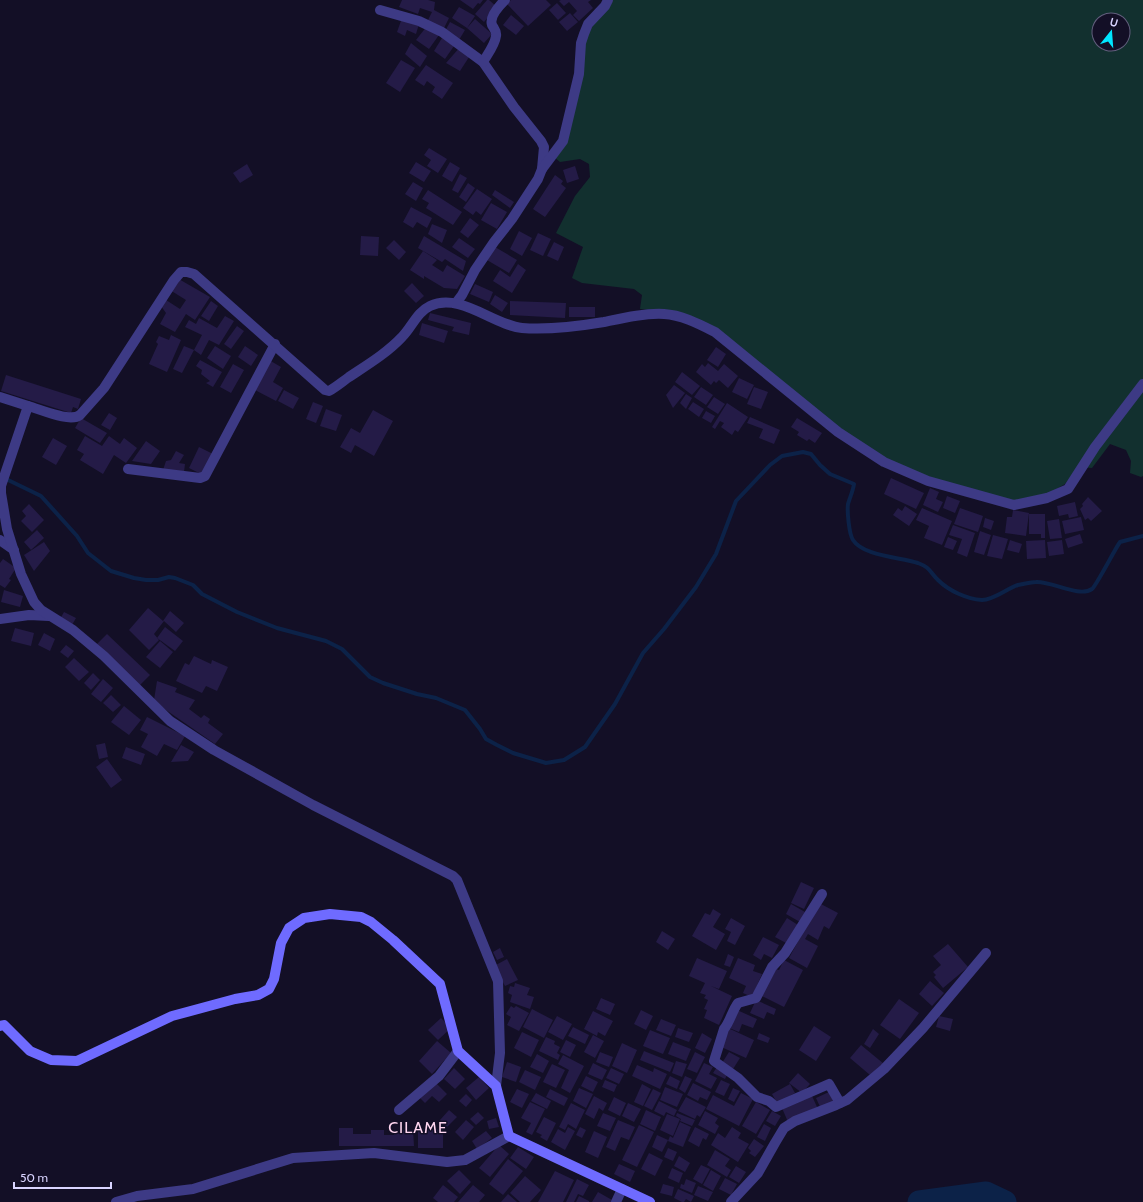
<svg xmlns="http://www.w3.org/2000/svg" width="1143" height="1202" font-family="Cabin,sans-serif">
	<rect width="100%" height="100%" fill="#130f26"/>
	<path fill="#12302f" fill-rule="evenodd" d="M611,0H1143V476L1141,477L1130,473L1131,461L1126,450L1110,444L1092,468L1078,467L1065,484L1046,495L1015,501L929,478L886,459L839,429L717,329L664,311L640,309L642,295L634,289L582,283L572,278L583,247L556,233L575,196L590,177L589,164L580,159L560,162L554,157L586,35ZM1099,20H1123V44H1099Z"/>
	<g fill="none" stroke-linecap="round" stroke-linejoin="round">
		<path stroke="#0c2248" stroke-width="4" d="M4,478L41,496L77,536L88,553L111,571L134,578L146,580H158L169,577L175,578L193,585L202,594L237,612L277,628L326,641L342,649L370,677L383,683L417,694L436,698L465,710L480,729L486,739L497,745L513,753L546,763L564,760L585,747L615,704L643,653L664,629L696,587L716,554L736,501L770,465L782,456L803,452L811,454L820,465L830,474L854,484C853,491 850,497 848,504C847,511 849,534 853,540C863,556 900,557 918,563C931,568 929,571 938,580C949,591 967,599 982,600C994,600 1006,589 1018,585C1024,584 1031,582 1036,582C1052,581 1079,598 1092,589C1096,586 1115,549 1120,542L1143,536"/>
		<path stroke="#0c2248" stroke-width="23" d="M919,1202L986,1193L1005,1202"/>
	</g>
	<g fill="#241b47">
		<path d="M402,0H428L435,2L434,10L449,18L442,32L426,24L432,12L420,8L418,14L399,7Z"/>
		<path d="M460,0H483L480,4L478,3L473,9Z"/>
		<path d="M487,0H489L497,7L484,22L475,14Z"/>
		<path d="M511,0H546L551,5L528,26L507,4Z"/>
		<path d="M561,0H591L588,2L593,8L579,21L573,15L577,11L569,2L564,6L559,1Z"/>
		<path d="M557,3L566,13L558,20L549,10Z"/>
		<path d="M459,7L475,16L467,28L475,19L492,34L484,43L467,28L452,18Z"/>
		<path d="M570,13L578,22L567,31L559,22Z"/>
		<path d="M511,15L524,26L516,35L503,25Z"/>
		<path d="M402,18L419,24L416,34L407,30L405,36L397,32Z"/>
		<path d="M450,22L465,30L459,40L444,33Z"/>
		<path d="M427,26L439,35L429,49L416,40Z"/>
		<path d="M442,38L454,46L445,59L434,51Z"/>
		<path d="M411,43L427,56L420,67L405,54Z"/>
		<path d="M461,46L471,54L460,71L446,63Z"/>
		<path d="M401,60L415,68L400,92L386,83Z"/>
		<path d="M426,65L453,83L442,99L432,92L435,87L427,81L424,86L415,80Z"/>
		<path d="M429,148L447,159L438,173L427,166L431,160L424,155Z"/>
		<path d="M416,162L431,171L424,182L409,173Z"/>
		<path d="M450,162L460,168L452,182L442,176Z"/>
		<path d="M247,164L253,175L240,183L233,173Z"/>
		<path d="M575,166L579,179L567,183L563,170Z"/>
		<path d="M460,174L467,178L458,193L452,190Z"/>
		<path d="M555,175L563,181L561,184L566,188L545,217L533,209Z"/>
		<path d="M413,182L423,188L416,201L405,194Z"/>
		<path d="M468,183L475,188L466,202L459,197Z"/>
		<path d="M477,189L492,199L481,215L476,211L473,215L463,208Z"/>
		<path d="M428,190L462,212L453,225L426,208L429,203L422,199Z"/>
		<path d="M495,190L514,202L510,208L492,195Z"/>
		<path d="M491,203L507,212L497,229L481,220Z"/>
		<path d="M411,207L432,218L427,228L417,222L413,228L403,222Z"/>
		<path d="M470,218L479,225L468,238L460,232Z"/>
		<path d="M432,224L447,230L442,243L428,234Z"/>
		<path d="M519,231L532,238L522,256L510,249Z"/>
		<path d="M538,233L551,239L543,256L530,250Z"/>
		<path d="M361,236L379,237L378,256L360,255Z"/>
		<path d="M424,236L466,261L463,271L445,259L442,262L418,248Z"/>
		<path d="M459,238L475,249L468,258L452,247Z"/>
		<path d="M394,240L406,252L399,260L386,248Z"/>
		<path d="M554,242L564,247L558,261L547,256Z"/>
		<path d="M495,247L517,260L509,273L487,260Z"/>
		<path d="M423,251L437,260L432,265L443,272L447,265L465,276L457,289L444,288L424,276V279L410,270Z"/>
		<path d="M518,264L526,270L512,293L493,281L500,270L510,277Z"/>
		<path d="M177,278L210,297L195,320L186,314L175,332L160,324L166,313L161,306L166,300L180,309L186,300L170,290Z"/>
		<path d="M412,283L424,296L416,303L404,291Z"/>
		<path d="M475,284L493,292L489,302L470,294Z"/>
		<path d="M495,295L508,303L502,312L490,304Z"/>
		<path d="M211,301L218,306L209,321L201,316Z"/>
		<path d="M510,301L566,303L565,318L510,315Z"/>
		<rect x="569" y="307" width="26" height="10"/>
		<path d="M430,313L471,323L469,335L452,331L454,327L428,320Z"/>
		<path d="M225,316L234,321L219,345L209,340L201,355L194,350L202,335L185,327L189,320L196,324L199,318L217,328Z"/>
		<path d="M422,323L448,331L444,343L419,335Z"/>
		<path d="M237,326L244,331L231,349L224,344Z"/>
		<path d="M171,335L181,340L167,372L149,364L158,344L156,342L159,336L169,340Z"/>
		<path d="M184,346L194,350L182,373L173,369Z"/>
		<path d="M215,346L231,356L223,369L207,358Z"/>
		<path d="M245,346L258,355L251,366L238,357Z"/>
		<path d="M716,347L726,354L718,367L707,360Z"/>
		<path d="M200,360L222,372L213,387L206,383L210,381L201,374L202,370L196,366Z"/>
		<path d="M269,360L281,367L273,382L283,388L276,401L253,389Z"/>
		<path d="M708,363L718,371L724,364L738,376L728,388L719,380L716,383L714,381L711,385L696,372L702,364L705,367Z"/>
		<path d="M233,364L244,370L231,393L220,387Z"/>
		<path d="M682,372L700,386L692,395L675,382Z"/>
		<path d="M6,375L81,399L78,409L73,407L71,413L1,391Z"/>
		<path d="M739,378L754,385L747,399L732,392Z"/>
		<path d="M674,385L685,393L673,408L666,395Z"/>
		<path d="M701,387L713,395L706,405L694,397Z"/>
		<path d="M754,387L768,392L761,409L747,404Z"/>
		<path d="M284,390L299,398L293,409L278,401Z"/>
		<path d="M686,394L692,398L686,409L680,403Z"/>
		<path d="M714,397L725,404L718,414L707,407Z"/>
		<path d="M313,402L323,406L316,423L306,419Z"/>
		<path d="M693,402L704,409L699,417L688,409Z"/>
		<path d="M727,403L748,417L738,432L735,430L732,435L721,427L724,423L720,421L715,429L712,427Z"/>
		<path d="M326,409L342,415L336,431L320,426Z"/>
		<path d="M373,410L393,421L374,456L355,445L351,453L340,447L351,428L360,433Z"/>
		<path d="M706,411L715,416L711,423L702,418Z"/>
		<path d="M109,413L117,418L110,430L101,425Z"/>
		<path d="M750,417L780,430L774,444L759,438L763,429L747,423Z"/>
		<path d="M81,418L107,433L100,443L75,428Z"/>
		<path d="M797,418L822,433L815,443L809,439L807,441L797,435L799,432L791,427Z"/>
		<path d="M85,436L102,446L109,436L120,444L124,438L137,448L126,463L114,455L103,474L80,460L84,454L77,450Z"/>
		<path d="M53,438L67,446L56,465L42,457Z"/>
		<path d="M146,441L160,451L151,464L132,461Z"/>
		<path d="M199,447L213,454L203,475L189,468Z"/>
		<path d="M176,451L184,455L179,463L185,464L184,472L163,470L166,461L171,460Z"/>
		<path d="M891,478L924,493L916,509L884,494Z"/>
		<path d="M930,488L939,492L936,499L943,502L938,512L923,505Z"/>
		<path d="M947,496L960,501L955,513L943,508Z"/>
		<path d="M1088,497L1102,511L1091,521L1088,518L1085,520L1080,509L1083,506L1082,504Z"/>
		<path d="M1075,502L1078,516L1069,518L1068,514L1059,516L1057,506Z"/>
		<path d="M29,504L44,520L32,532L21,521L26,516L22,511Z"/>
		<path d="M905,506L917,514L909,526L893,515L898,508L902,511Z"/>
		<path d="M922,508L952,521L942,545L924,538L929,526L916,520Z"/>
		<path d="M960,508L983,516L978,532L954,524Z"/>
		<path d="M1013,510L1029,513L1026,536L1005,533L1007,517H1012Z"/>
		<path d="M1029,514H1045V538H1041V534H1029Z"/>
		<path d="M1081,517L1084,530L1065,534L1062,521Z"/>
		<path d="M985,518L994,521L991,530L983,527Z"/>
		<path d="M1059,519L1062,538L1050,539L1047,521Z"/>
		<path d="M953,525L975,533L967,557L957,553L962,539L949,535Z"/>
		<path d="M37,530L44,538L31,550L24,542Z"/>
		<path d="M980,531L991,535L984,555L974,552Z"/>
		<path d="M1080,534L1083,543L1068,548L1065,539Z"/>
		<path d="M993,535L1008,539L1002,559L987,556Z"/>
		<path d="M948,537L957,541L953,550L944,547Z"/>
		<path d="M1010,540L1022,544L1019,553L1007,550Z"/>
		<path d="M1045,540L1046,558L1027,559L1026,541Z"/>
		<path d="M1062,540L1064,554L1049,556L1047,542Z"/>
		<path d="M44,542L50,551L34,571L24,555Z"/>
		<path d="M3,559L16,568L9,579L11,580L5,588L0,585V563Z"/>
		<path d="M4,590L23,596L20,607L1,602Z"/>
		<path d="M148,608L163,621L170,611L184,623L176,632L164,621L154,634L159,640L149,650L129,630Z"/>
		<path d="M64,612L76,618L72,625L60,619Z"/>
		<path d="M165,627L183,641L175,651L157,638Z"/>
		<path d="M15,628L34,633L31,646L11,641Z"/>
		<path d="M44,633L55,639L50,651L38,645Z"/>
		<path d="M107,634L150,675L139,686L96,645Z"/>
		<path d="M160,641L173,652L160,668L146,657Z"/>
		<path d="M66,645L74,651L68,658L60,652Z"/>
		<path d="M194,656L211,664L212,660L228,667L217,691L206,686L202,693L176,681L185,663L189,665Z"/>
		<path d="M74,658L89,672L79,681L65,667Z"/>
		<path d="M93,673L100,680L91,690L84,683Z"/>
		<path d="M103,679L113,688L101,702L91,694Z"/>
		<path d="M157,681L177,688L175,692L195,700L189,709L201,718L204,715L210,719L208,723L223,734L215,744L166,710L154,700Z"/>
		<path d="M111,695L121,705L113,712L103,703Z"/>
		<path d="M124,706L141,720L129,735L111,722Z"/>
		<path d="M147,717L185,736L177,750L164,744L157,756L141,747L148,734L140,730Z"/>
		<path d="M105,743L108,757L99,759L96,745Z"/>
		<path d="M181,745L194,752L188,761L171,762Z"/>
		<path d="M126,747L145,754L141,765L122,758Z"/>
		<path d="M107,759L122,780L111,788L96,767Z"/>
		<path d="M801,882L814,888L804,909L791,903Z"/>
		<path d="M819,903L838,913L829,929L824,926L818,940L808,934L805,939L818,946L807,968L789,958Z"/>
		<path d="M791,904L805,912L800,922L786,914Z"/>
		<path d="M713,909L721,914L713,927L725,934L716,950L692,936L705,913L710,915Z"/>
		<path d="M731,918L745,926L735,945L727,941L731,932L725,929Z"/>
		<path d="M787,918L798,925L786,943L775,937Z"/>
		<path d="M662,931L675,939L668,950L656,942Z"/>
		<path d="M763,937L779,945L772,958L764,954L761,960L753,955Z"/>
		<path d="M948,944L968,967L943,988L934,977L936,975L933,972L941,965L933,956Z"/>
		<path d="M500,948L504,957L497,960L493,952Z"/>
		<path d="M728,954L734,957L730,967L724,965Z"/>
		<path d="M697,958L727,971L719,989L711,986L732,996L719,1025L704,1018L707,1010L704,1009L708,1000L704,998L706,995L700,993L705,983L689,976Z"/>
		<path d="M738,958L755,965L753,971L762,974L752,997L743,993L746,986L729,978Z"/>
		<path d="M507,959L518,980L505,986L494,966Z"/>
		<path d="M784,960L803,970L784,1007L762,996L776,969L779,970Z"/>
		<path d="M930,981L944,993L932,1006L919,994Z"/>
		<path d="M515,983L530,988L527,995L534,997L530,1009L510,1002L512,995L508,993L510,986L514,987Z"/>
		<path d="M601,998L615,1004L610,1015L596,1009Z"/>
		<path d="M899,999L919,1013L900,1039L880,1025Z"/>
		<path d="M756,1000L776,1009L774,1015L767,1012L764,1019L750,1013Z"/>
		<path d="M511,1006L514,1008L516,1006L529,1013L519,1031L507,1025L511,1017L506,1014Z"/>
		<path d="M532,1009L553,1020L544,1038L523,1027Z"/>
		<path d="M641,1010L653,1016L646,1030L634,1024Z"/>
		<path d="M737,1010L757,1019L753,1028L742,1024L739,1032L729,1028Z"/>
		<path d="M593,1011L613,1021L605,1036L598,1032L597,1036L584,1029Z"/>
		<path d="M557,1016L572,1024L563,1040L548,1032Z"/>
		<path d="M939,1016L953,1019L950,1031L936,1027Z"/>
		<path d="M441,1018L451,1028L438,1040L428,1030Z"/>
		<path d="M661,1019L676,1025L671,1036L656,1030Z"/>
		<path d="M814,1026L831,1037L816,1061L799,1050Z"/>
		<path d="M573,1027L589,1035L585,1044L568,1036Z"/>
		<path d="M678,1028L693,1033L689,1042L675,1037Z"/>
		<path d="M728,1028L754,1040L746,1058L719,1046Z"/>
		<path d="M873,1029L879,1034L870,1048L864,1044Z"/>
		<path d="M650,1030L670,1038L663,1054L643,1046Z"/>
		<path d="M522,1032L539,1040L531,1057L514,1048Z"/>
		<path d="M702,1033L712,1039L705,1053L695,1048Z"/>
		<path d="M759,1033L770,1038L768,1043L757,1039Z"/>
		<path d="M593,1035L604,1041L595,1058L584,1052Z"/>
		<path d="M546,1037L555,1041L554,1044L560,1047L557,1053L560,1055L558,1060L539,1051Z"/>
		<path d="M566,1040L576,1045L570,1057L560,1052Z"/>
		<path d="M437,1041L451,1053L432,1074L419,1061Z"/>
		<path d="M673,1042L691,1049L686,1061L668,1054Z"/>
		<path d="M622,1043L637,1050L627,1073L612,1066Z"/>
		<path d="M861,1045L884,1064L870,1075L850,1058Z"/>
		<path d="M644,1051L674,1063L670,1072L640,1060Z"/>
		<path d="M600,1052L613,1057L609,1067L596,1062Z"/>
		<path d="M695,1052L705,1057L697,1073L687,1069Z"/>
		<path d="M729,1052L740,1058L733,1069L722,1063Z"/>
		<path d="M537,1054L549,1061L543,1073L530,1067Z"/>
		<path d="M563,1055L584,1066L570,1093L561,1088L569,1070L558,1064Z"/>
		<path d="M676,1061L687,1064L682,1077L672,1073Z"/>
		<path d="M507,1062L521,1067L516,1082L502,1077Z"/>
		<path d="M593,1063L607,1070L602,1080L588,1074Z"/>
		<path d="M704,1063L713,1067L709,1074L717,1078L711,1089L695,1081Z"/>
		<path d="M552,1064L565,1070L556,1088L543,1082Z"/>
		<path d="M637,1065L653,1072L654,1068L667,1074L660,1089L632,1076Z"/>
		<path d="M717,1067L728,1073L725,1079L713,1073Z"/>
		<path d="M454,1068L465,1079L455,1089L444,1079Z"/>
		<path d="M611,1068L624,1074L619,1084L606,1078Z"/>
		<path d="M525,1070L541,1077L535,1090L519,1082Z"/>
		<path d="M798,1073L810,1084L802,1093L789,1083Z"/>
		<path d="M586,1076L598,1082L593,1092L581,1086Z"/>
		<path d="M670,1076L680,1081L677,1089L666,1084Z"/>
		<path d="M685,1076L692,1079L685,1093L679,1089Z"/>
		<path d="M479,1077L489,1088L476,1100L466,1088Z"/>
		<path d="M605,1080L617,1085L614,1092L602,1087Z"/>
		<path d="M721,1080L730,1084L724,1096L715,1092Z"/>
		<path d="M435,1082L447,1094L439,1102L432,1096L425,1103L420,1098Z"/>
		<path d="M693,1083L711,1092L707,1100L700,1097L698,1101L687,1095Z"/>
		<path d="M642,1084L651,1089L643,1106L634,1102Z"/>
		<path d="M790,1084L795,1093L777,1103L772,1094Z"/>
		<path d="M665,1087L683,1094L677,1107L660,1100Z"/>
		<path d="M579,1088L593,1094L586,1108L573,1101Z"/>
		<path d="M733,1088L740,1091L734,1102L728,1099Z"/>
		<path d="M517,1089L529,1094L522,1108L510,1102Z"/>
		<path d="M550,1089L568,1098L564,1106L546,1097Z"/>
		<path d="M653,1089L661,1093L652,1110L644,1106Z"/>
		<path d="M829,1092L834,1103L821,1109L816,1098Z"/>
		<path d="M536,1093L551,1101L547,1109L531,1101Z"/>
		<path d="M741,1093L753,1099L739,1126L706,1109L713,1095L734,1106Z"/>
		<path d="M466,1094L472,1100L466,1107L459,1101Z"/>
		<path d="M594,1096L607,1103L603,1111L599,1108L594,1119L585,1114Z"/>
		<path d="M812,1096L817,1107L788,1122L782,1108Z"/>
		<path d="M614,1097L626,1103L620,1116L608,1110Z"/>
		<path d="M686,1097L706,1107L700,1117L697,1115L695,1119L678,1111Z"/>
		<path d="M659,1101L677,1110L674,1116L666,1112L664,1116L654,1111Z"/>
		<path d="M530,1102L545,1109L532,1135L526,1132L531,1123L521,1118Z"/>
		<path d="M756,1102L770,1110L756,1134L742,1126Z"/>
		<path d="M571,1103L585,1110L576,1129L568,1124L565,1130L559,1127Z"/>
		<path d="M628,1103L641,1109L634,1122L622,1116Z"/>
		<path d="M449,1110L457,1117L447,1127L440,1120Z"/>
		<path d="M646,1110L661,1117L655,1131L640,1124Z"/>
		<path d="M705,1111L718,1118L715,1123L719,1126L715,1134L698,1125Z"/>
		<path d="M772,1111L781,1116L775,1126L766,1121Z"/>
		<path d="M478,1112L484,1118L476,1125L470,1119Z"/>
		<path d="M603,1113L616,1118L610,1131L597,1126Z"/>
		<path d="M677,1113L695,1120L692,1126L680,1121L681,1119L676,1116Z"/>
		<path d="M667,1114L680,1119L673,1136L660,1130Z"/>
		<path d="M544,1117L556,1123L547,1141L540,1137L542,1135L536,1132Z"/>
		<path d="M496,1118L499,1127L489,1129L487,1121Z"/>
		<path d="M466,1120L474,1127L463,1140L455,1132Z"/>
		<path d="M618,1120L635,1127L629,1140L621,1137L615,1151L606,1147Z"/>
		<path d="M680,1122L691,1127L683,1147L668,1141L670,1136L673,1138Z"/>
		<path d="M764,1124L771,1128L765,1141L757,1137Z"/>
		<path d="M639,1125L654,1132L637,1167L622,1160Z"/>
		<path d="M568,1127L575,1131L565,1150L551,1142L558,1129L565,1133Z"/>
		<path d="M580,1127L586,1130L582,1138L576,1135Z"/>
		<path d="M695,1127L709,1134L706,1140L703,1138L699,1147L688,1141Z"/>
		<path d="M732,1127L741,1133L738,1138L749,1144L738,1162L711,1145L718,1133L725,1138Z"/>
		<path d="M339,1128H353V1134H371V1130H384V1135H394V1130H413L414,1146H339Z"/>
		<rect x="418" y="1129" width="25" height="19"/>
		<path d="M486,1131L492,1138L477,1149L472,1141Z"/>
		<path d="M594,1131L607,1137L598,1158L585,1152Z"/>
		<path d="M657,1135L668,1140L662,1152L652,1147Z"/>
		<path d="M754,1139L764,1146L755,1157L749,1153L751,1151L748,1148Z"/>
		<path d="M499,1145L509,1154L490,1177L479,1168Z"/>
		<path d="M518,1147L534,1157L526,1169L510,1158Z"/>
		<path d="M668,1148L677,1152L673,1161L664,1157Z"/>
		<path d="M715,1150L730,1159L725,1166L731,1170L727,1177L707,1165Z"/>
		<path d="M649,1153L663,1160L655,1176L641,1169Z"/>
		<path d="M679,1156L690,1163L685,1172L674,1166Z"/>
		<path d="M508,1159L523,1171L503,1195L489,1184Z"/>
		<path d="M619,1164L635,1171L630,1182L614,1174Z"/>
		<path d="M701,1165L710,1169L702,1184L693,1179Z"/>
		<path d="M736,1166L746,1172L739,1183L729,1177Z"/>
		<path d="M672,1168L683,1173L679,1183L668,1178Z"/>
		<path d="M459,1170L471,1182L460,1194L447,1181Z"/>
		<path d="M711,1170L721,1176L713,1191L703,1185Z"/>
		<path d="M555,1171L574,1180L563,1202H538Z"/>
		<path d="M525,1176L541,1190L530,1202H520L510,1193Z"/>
		<path d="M725,1178L737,1184L731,1195L719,1189Z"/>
		<path d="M577,1179L589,1185L583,1196L578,1194L574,1202H566Z"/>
		<path d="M686,1179L696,1183L692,1193L680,1188L681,1184L684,1185Z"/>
		<path d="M663,1184L674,1187L672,1196L660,1193Z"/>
		<path d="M443,1185L458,1197L454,1202H438L433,1198Z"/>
		<path d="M473,1185L485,1195L479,1202H458Z"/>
		<path d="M698,1186L713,1192L708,1201L694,1195Z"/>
		<path d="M678,1189L694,1196L691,1202L686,1199L684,1202H682L674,1198Z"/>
		<path d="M598,1192L612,1200L611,1202H592Z"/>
		<path d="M508,1194L517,1202H501Z"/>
		<path d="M579,1196L589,1201V1202H576Z"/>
	</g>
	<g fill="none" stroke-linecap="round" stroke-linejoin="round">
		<g stroke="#3d3a85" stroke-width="10">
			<path d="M380,10L419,21L442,32L483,62L514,107L541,141L544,147L542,169"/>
			<path d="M483,62C487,55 495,45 496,36C497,31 494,29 492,25C489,17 500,5 505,0"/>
			<path d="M456,303L462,295L475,270L494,242L512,219L538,179L542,169L563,141L579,74L581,43L584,34L588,24L605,6L608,0"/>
			<path d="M0,397L28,406"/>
			<path d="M128,469L200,478L205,476L275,344"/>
			<path d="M0,540L14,550"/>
			<path d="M0,619L29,615L49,616"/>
			<path d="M822,894L785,953L772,967L756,998L738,1003C732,1011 730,1022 724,1029L714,1061L738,1078L757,1097L769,1101L776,1107L829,1084L840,1103"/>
			<path d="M496,1086L500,1053L498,981L457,880L453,876L313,805L214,750L170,721L104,656L73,630L41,610L34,602L21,574L7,529L1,493V486L28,406C40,409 70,423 80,415L104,388L174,280L181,272H187L194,274L325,390L329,391C336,387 342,382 349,377C367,365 387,353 402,337C412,327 417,312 430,306C460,292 493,325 522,328C546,330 580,326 604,322C623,318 644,313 664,314C682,315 699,324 715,332L838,432L884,462L928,481L1014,505L1047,498L1068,489L1095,447L1143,384"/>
			<path d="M399,1110L439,1076L458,1051"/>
			<path d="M116,1202L137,1196L193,1189L293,1158L374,1153L447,1162L465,1160L509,1136"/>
			<path d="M616,1202L622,1189"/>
			<path d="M731,1202L758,1173L775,1143L784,1128L795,1121L836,1105L847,1100L884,1069L923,1028L986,953"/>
		</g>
		<path stroke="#6f6bff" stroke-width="10" d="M0,1026L4,1025L30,1051L51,1060L77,1061L172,1016L235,999L258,995L269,989L274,979L281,943L289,928L304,918L330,914L361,917L371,922L393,940L440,984L458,1051L496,1086L509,1136L650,1202"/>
	</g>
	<g text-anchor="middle" stroke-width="3" stroke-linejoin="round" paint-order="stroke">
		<g font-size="16" letter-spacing="1" fill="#ffd6f0" stroke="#130f26">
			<text x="418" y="1133">CILAME</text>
		</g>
	</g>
	<g transform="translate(1111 32) rotate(17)"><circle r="19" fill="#130f26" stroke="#625e7d"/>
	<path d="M0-3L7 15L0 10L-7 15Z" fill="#00e5ff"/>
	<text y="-6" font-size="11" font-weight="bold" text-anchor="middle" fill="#d9d4ff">U</text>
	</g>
	<path d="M14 1182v6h97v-6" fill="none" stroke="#d9d4ff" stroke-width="2"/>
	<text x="20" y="1182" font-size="12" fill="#d9d4ff" stroke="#130f26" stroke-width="3" paint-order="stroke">50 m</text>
</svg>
